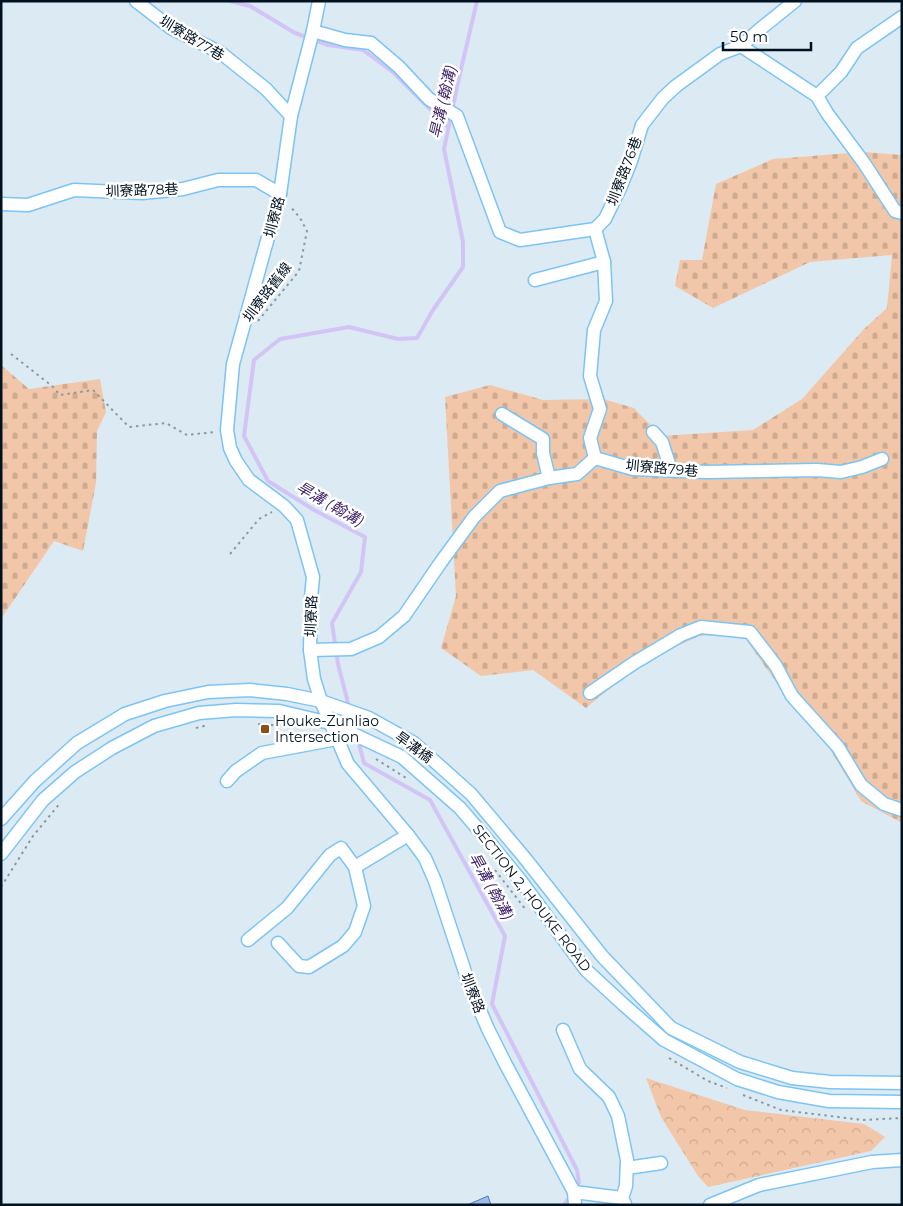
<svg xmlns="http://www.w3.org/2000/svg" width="903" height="1206" font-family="Montserrat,'Noto Sans TC',sans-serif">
	<defs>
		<pattern id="forest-crowns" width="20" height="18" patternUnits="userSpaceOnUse" patternTransform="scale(1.25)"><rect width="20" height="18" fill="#f2c7a9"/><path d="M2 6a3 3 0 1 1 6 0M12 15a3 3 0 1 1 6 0" fill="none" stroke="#ceaa91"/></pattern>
		<pattern id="cemetery-stones" width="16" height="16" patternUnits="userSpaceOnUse" patternTransform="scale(1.25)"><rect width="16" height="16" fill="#f2c7a9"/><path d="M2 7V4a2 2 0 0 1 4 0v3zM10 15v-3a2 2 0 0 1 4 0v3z" fill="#ceaa91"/></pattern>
	</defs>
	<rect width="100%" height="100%" fill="#dceaf4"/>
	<path fill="url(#forest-crowns)" d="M646,1078L745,1110L864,1124L885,1137L871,1151L708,1187L698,1176L661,1117Z"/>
	<g fill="url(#cemetery-stones)">
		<path d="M863,152L902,155V823L861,801L822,736L781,689L742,634L699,636L641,663L586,708L533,670L481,676L441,648L456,596L445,397L490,385L543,400L603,399L634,408L661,436L753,430L802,399L864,329L887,308L892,255L810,262L713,308L675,286L680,260H702L716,184L773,159Z"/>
		<path d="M1,365L29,389L100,379L106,412L97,431L96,483L83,551L54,541L1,619Z"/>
	</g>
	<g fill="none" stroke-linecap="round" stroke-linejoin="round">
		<g stroke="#d2c5f6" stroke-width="4">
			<path d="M230,1L250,6L295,33L328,45L363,50L394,73L448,127"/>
			<path d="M349,707L338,664L332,623L361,572L365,537L314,510L268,481L244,436L254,360L280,339L349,327L398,339L417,338L433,310L463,267V242L444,149L459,78L477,1"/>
			<path d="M351,714L356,731"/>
			<path d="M358,740L364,763L430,800L505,936L492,1004L577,1170L579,1183L575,1189"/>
			<path d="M564,1205L571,1195"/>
		</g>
	</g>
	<path fill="#98bdf3" stroke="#527ab4" d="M488,1196L491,1205H467Z"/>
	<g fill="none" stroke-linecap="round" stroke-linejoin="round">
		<defs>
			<g id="minor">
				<path d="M136,1L171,28L221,53L266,89L291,116"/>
				<path d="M319,1L313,31L291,116L280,194L233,364L227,430L230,448L236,461L249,480L284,506L297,520L313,577L311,598L310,650L314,679L321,701L348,764L408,835L425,858L435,881L470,987L488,1029L505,1063L574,1192L575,1205"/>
				<path d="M313,31L345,40L371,43L399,67L429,99L457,116L500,232L520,240L595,229L605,219L621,186L631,161L642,125L663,98L676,86L720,54L741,46L759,30L795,1"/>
				<path d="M741,46L817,96L827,113L864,163L895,211L902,213"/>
				<path d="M817,96L841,72L857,48L902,17"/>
				<path d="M1,204L28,205L74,190L142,193L183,189L218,180H256L280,194"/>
				<path d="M595,229L604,262L606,301L594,330L590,376L600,409L590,438L595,458"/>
				<path d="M535,280L604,262"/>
				<path d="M502,414L543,439V453L549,478"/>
				<path d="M653,432L662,442L671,470"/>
				<path d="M310,650L351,649L379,637L404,616L441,562L474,517L500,491L549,478L577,474L595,458L633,469L706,472L817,470L841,472L862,467L882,459"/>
				<path d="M590,693L634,663L681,635L701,627L750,632L776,666L792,696L838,747L861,785L884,804L902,810"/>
				<path d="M227,781L236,771L262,753L337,739"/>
				<path d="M1,819L35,781L77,743L125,714L165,701L208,692L250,690L287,694L321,701L369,718L414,743L471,794L524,857L602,956L671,1028L740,1062L792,1078L830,1082L902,1083"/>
				<path d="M1,854L43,800L75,772L112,748L154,726L199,713L236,710L279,711L330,723L402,757L460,808L490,843L521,881L586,970L624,1005L664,1040L737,1079L778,1092L829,1101L902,1102"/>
				<path d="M248,940L287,908L330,855L341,848L355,867L408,835"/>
				<path d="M278,943L299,966L309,967L343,946L355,932L364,906L355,867"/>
				<path d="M563,1030L580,1069L609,1097L618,1116L627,1160L626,1186L622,1198"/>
				<path d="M627,1168L661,1163"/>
				<path d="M574,1192L622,1198L625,1204"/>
				<path d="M710,1205L759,1185L872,1162L902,1160"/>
			</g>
		</defs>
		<use href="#minor" stroke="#7bc5f5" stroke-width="15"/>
		<g stroke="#8998a4" stroke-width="2" stroke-dasharray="2.5 4" stroke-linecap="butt">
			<path d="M258,321L299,271L307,231L300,218L290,206"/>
			<path d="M11,354L52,386L60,395L93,390L129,427L166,423L187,435L215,432"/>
			<path d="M230,554L259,519L272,512"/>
			<path d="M258,724L285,726"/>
			<path d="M196,728L208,725"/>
			<path d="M376,759L406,778"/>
			<path d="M495,870L526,910"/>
			<path d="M1,887L33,836L61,802"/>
			<path d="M669,1058L708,1081L727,1088"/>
			<path d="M743,1095L781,1110L863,1120L902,1118"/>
		</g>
		<use href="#minor" stroke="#fff" stroke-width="12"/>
	</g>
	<rect fill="#8e4f15" stroke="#fff" stroke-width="2" x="260" y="724" width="10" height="10" rx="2.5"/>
	<g text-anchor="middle" stroke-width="5" stroke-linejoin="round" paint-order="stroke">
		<g font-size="14" fill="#001220" stroke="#fff">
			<text transform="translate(192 38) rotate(31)" y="5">圳寮路77巷</text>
			<text transform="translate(624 171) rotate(-69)" y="5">圳寮路76巷</text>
			<text transform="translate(142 190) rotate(-2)" y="5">圳寮路78巷</text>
			<text transform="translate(274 217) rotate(-75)" y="5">圳寮路</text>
			<text transform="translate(267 292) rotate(-53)" y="5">圳寮路舊線</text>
			<text transform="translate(662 468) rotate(5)" y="5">圳寮路79巷</text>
			<text transform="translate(311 616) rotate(-88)" y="5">圳寮路</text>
			<text transform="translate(414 747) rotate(36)" y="5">旱溝橋</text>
			<text transform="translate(532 898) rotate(52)" y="5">SECTION 2, HOUKE ROAD</text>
			<text transform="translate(473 993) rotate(69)" y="5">圳寮路</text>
		</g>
		<g font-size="14" fill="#001220" stroke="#fff" text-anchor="start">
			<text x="275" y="726">Houke-Zunliao<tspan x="275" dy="16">Intersection</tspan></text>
		</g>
		<g font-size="15" font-style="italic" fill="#3f2369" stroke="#fff">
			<text transform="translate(443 102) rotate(-77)" y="5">旱溝 (翰溝)</text>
			<text transform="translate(330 504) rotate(30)" y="5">旱溝 (翰溝)</text>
			<text transform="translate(491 886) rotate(61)" y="5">旱溝 (翰溝)</text>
		</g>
	</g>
	<rect width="903" height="1206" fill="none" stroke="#001220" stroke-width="5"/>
	<path d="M723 42v8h88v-8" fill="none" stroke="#001220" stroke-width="2.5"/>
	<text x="730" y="42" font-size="15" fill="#001220" stroke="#ffffff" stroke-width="4" paint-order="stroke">50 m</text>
</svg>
